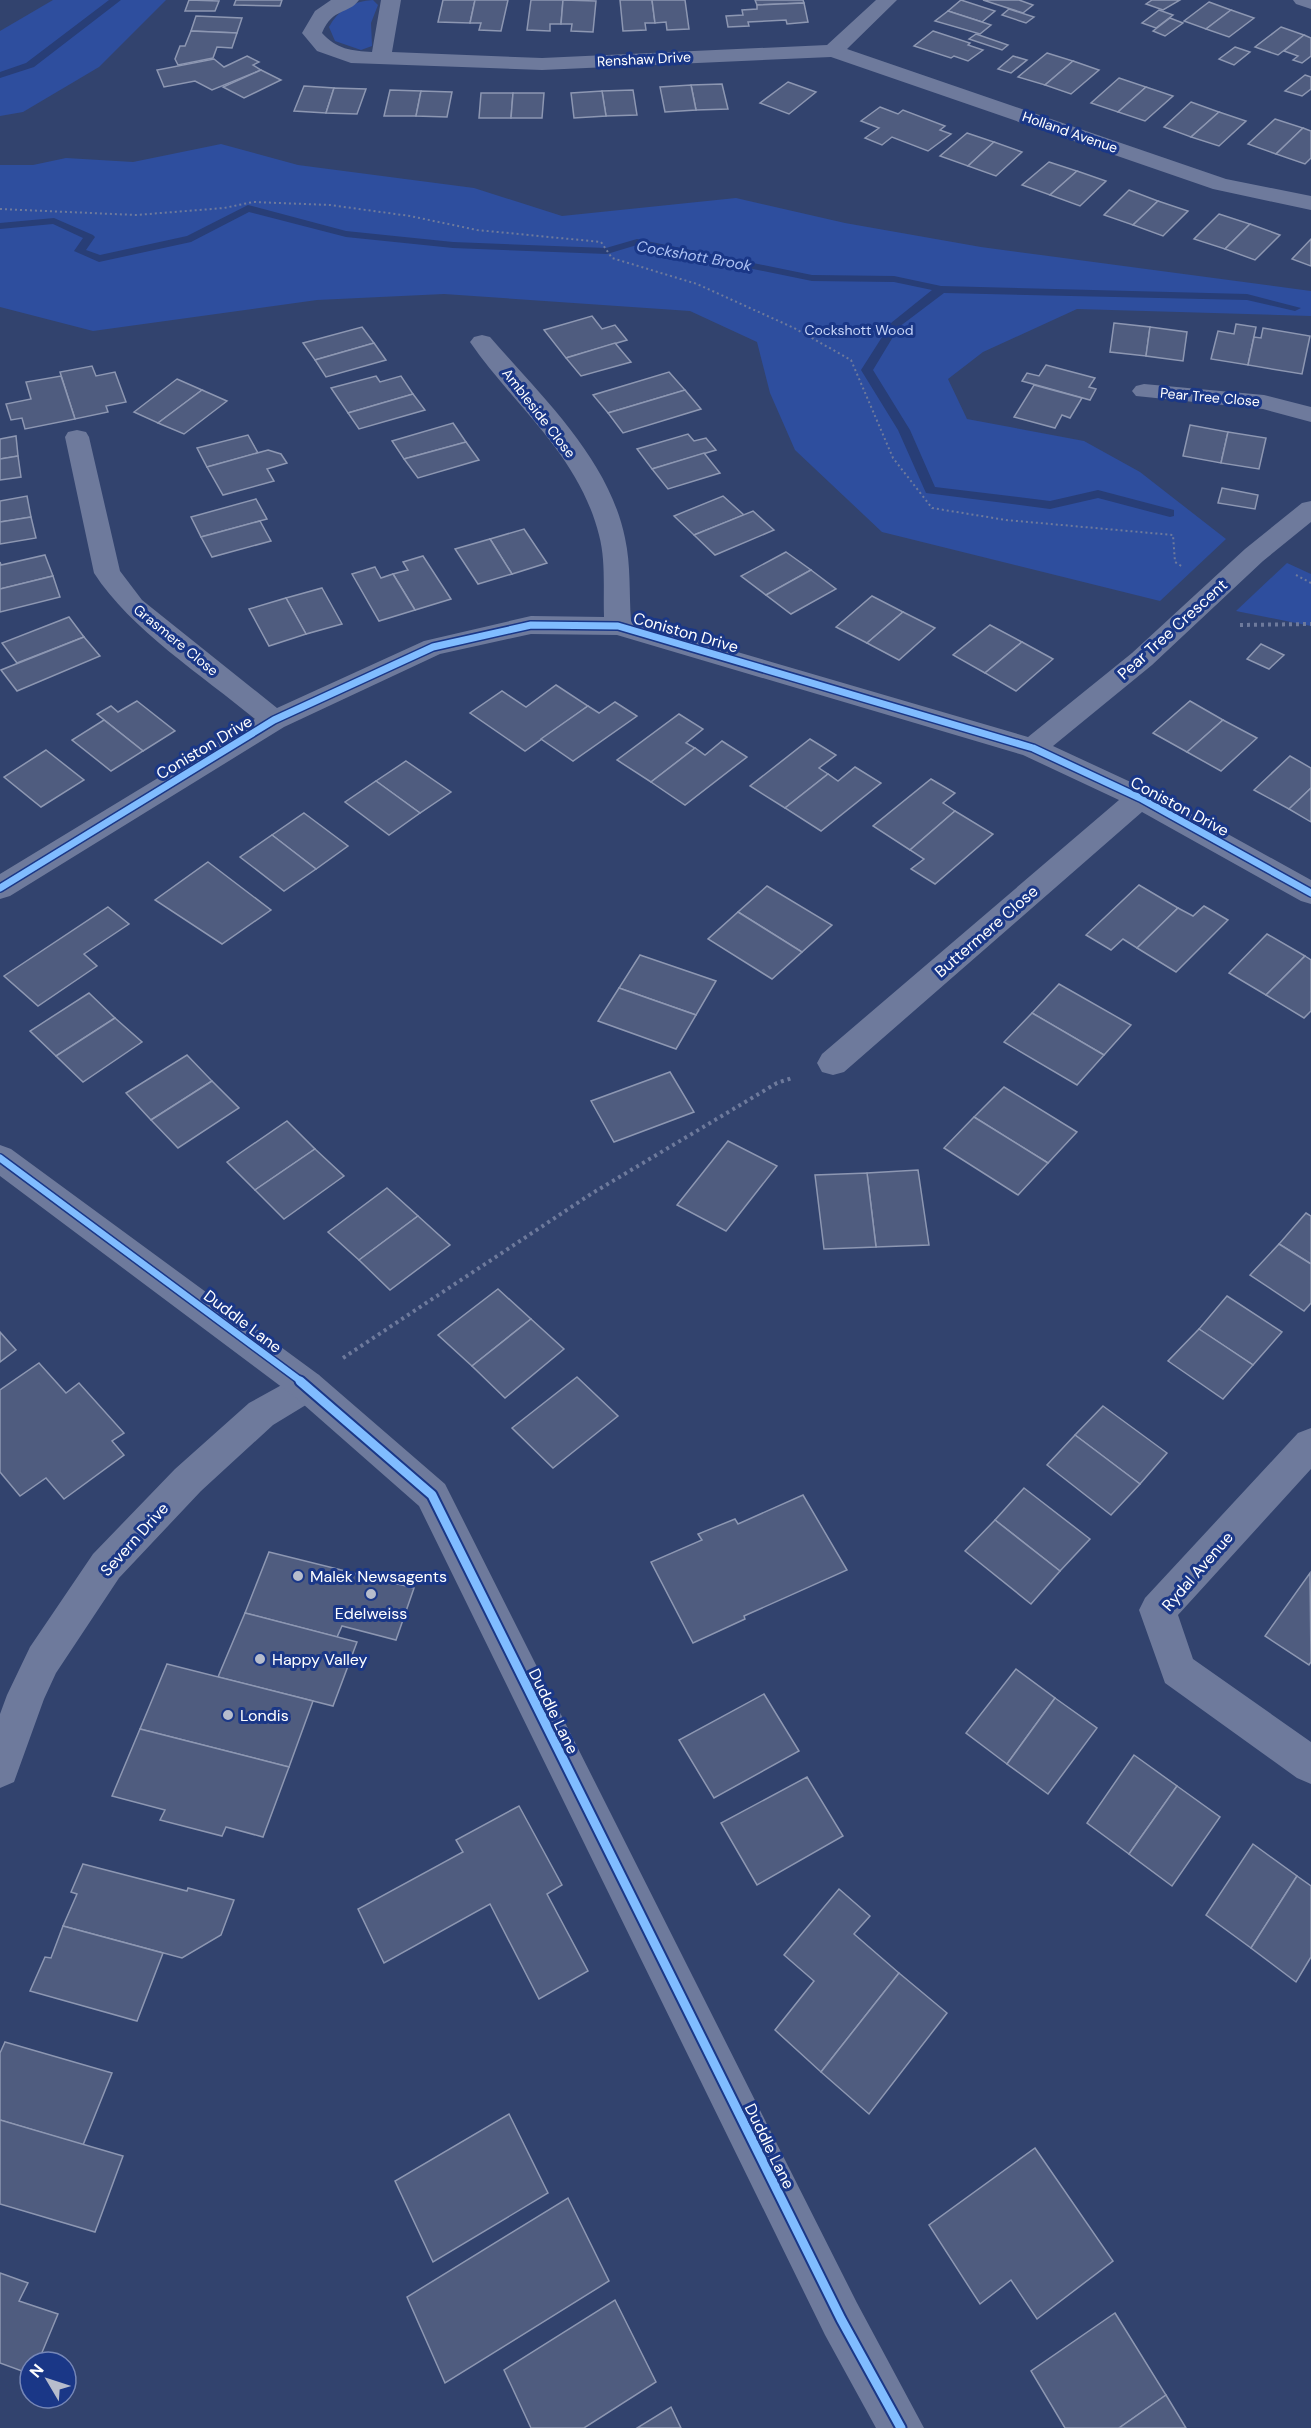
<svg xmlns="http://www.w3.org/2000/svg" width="1311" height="2428" font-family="'DM Sans',sans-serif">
	<rect width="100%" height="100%" fill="#32436e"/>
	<g fill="#2e4e9e">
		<path d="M53,0H166L99,67L23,112L0,116V31Z"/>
		<path d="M373,0L378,5L371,23L372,46L361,50L335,41L329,27C338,10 353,1 373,0Z"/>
		<path d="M221,144L298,165L474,188L562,216L736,198L845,223L981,247L1311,291V316L1077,309L983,352L948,379L967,419L1084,441L1140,472L1226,539L1160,601L882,532L795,450L770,393L757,342L690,311L444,294L317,300L93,331L0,307V165H33L66,158L133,162Z"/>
		<path d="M1287,563L1311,574V626L1236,611Z"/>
	</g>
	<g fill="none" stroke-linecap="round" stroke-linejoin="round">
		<g fill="#283e77" fill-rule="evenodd">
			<path d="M109,0H121L34,67L0,78V72L26,63Z"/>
			<path d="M248,205L346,231L453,242L606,248L637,239L812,275L894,276L941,286L1247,294L1301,308L1295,311L1247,300L944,293L899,327L873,370L910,430L935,487L1050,501L1098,490L1174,510V516L1170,517L1098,498L1050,509L926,493L898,430L861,370L891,323L932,290L894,282L812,281L637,245L607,254L453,248L346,237L249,212L191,242L99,262L74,251L83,238L53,224L0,229V223L54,218L93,235L95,237L86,250L100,255L187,236Z"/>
		</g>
	</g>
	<g fill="#4f5c7f" stroke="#8d97b2" stroke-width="1.5">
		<path d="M189,0L219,1L215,11H185Z"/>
		<path d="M236,0H282L280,6L234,5Z"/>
		<path d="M443,0H475L470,23L438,22Z"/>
		<path d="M475,0H508L501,31L479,30L481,23H470Z"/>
		<path d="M531,0H563L561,24H550V31L527,30Z"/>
		<path d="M563,0L596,1L593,32L571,31L572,24H561Z"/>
		<path d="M620,0H652L655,23H645L646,30L623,31Z"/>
		<path d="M652,0H685L689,29L667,30L666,22L655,23Z"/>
		<path d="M755,0H803L804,3L757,5Z"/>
		<path d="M961,0L995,11L982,22L948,11Z"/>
		<path d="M983,0H1019L1033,5L1023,13Z"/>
		<path d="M1152,0H1180L1163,10L1146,4Z"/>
		<path d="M1209,2L1231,10L1206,29L1184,21Z"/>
		<path d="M804,3L808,22L787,24L786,20L748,22L749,26L728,27L726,16L743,15L742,10L757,9V5Z"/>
		<path d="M1009,9L1034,17L1026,23L1002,15Z"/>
		<path d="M1159,10L1173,15L1156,28L1142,23Z"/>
		<path d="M1231,10L1254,18L1229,37L1206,29Z"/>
		<path d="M948,11L982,22L991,25L980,34L935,21Z"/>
		<path d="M196,16L242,18L237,33L191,31Z"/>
		<path d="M1170,18L1183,23L1165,36L1153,31Z"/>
		<path d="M1281,27L1304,35L1278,55L1255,47Z"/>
		<path d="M191,31L237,33L232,48L217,47L213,58L178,65L175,59L180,46H185Z"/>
		<path d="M933,31L970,43L968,45L983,50L968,61L954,56L951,58L914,46Z"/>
		<path d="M976,34L1008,45L1002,50L969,39Z"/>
		<path d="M1304,35L1311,38V56L1302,63L1293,60L1298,56L1284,51Z"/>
		<path d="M1235,47L1250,52L1234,65L1219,59Z"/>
		<path d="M1047,53L1073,61L1045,85L1018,77Z"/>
		<path d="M247,56L259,62L253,65L261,70L212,90L195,81L164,87L157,70L214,59L224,67Z"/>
		<path d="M1013,56L1027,60L1011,73L998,69Z"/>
		<path d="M1073,61L1099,70L1071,94L1045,85Z"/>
		<path d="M261,70L281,80L244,98L223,87Z"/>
		<path d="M1305,75L1311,77V89L1302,96L1285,91Z"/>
		<path d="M1119,78L1146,87L1118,112L1091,103Z"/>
		<path d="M788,82L816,92L789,114L760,103Z"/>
		<path d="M722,84L728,109L696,110L691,85Z"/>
		<path d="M691,85L696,110L665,112L660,87Z"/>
		<path d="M304,86L334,88L326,113L294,111Z"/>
		<path d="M1146,87L1173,96L1145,121L1118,112Z"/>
		<path d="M334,88L366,89L357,114L326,113Z"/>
		<path d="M390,90L421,91L416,116H384Z"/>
		<path d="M633,90L637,115L606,116L602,91Z"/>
		<path d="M421,91L452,92L447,117L416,116Z"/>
		<path d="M602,91L606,116L574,118L571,93Z"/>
		<path d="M481,93H513L511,118H479Z"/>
		<path d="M513,93H544L542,118H511Z"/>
		<path d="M1191,102L1219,112L1191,137L1164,127Z"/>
		<path d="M880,107L898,114L903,110L945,126L940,130L951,134L928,151L892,137L882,145L865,138L879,128L861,121Z"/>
		<path d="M1219,112L1246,121L1219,146L1191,137Z"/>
		<path d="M1275,119L1303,128L1276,154L1248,144Z"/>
		<path d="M1303,128L1311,131V158L1305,164L1276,154Z"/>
		<path d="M967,133L994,142L968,166L940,156Z"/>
		<path d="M994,142L1022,152L996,176L968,166Z"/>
		<path d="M1049,162L1077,171L1050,195L1022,185Z"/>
		<path d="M1077,171L1106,181L1080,206L1050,195Z"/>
		<path d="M1129,190L1158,201L1133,225L1104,215Z"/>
		<path d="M1158,201L1188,211L1163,236L1133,225Z"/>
		<path d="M1219,214L1250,224L1225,249L1194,239Z"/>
		<path d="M1250,224L1280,235L1255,260L1225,249Z"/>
		<path d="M1311,239V266L1292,259Z"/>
		<path d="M592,316L602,329L615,325L627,340L566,358L544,330Z"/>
		<path d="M1114,323L1150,327L1146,356L1110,352Z"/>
		<path d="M1236,324L1256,327L1248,365L1211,359L1218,331L1234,334Z"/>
		<path d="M362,327L374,343L315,360L303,343Z"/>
		<path d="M1150,327L1187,332L1183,361L1146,356Z"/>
		<path d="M1263,328L1310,336L1302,374L1248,365L1254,337L1261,338Z"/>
		<path d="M374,343L386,360L326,377L315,360Z"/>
		<path d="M615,343L631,362L581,376L566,358Z"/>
		<path d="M1046,365L1095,378L1089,387L1096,389L1090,400L1022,381L1027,373L1039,376Z"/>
		<path d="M92,366L96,376L115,372L126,402L106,406L108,412L75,419L60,372Z"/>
		<path d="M669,372L685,390L608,413L593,395Z"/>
		<path d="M61,376L75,419L25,429L22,418L11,420L6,404L31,399L26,382Z"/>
		<path d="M376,376L380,382L401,376L413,394L348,413L331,388Z"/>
		<path d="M177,379L202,390L158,423L134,412Z"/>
		<path d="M1034,385L1082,398L1070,418L1062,415L1055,428L1014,417Z"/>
		<path d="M202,390L227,401L184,434L158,423Z"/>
		<path d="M685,390L701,409L623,433L608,413Z"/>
		<path d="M413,394L425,410L359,429L348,413Z"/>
		<path d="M453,423L466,442L404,459L392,441Z"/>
		<path d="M1190,425L1228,432L1221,463L1183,456Z"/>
		<path d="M1228,432L1266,438L1259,469L1221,463Z"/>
		<path d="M688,434L694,441L706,438L716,450L652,469L637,449Z"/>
		<path d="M248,435L258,453L207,467L197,448Z"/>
		<path d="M16,436L18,456L0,459V439Z"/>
		<path d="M466,442L479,460L418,478L404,459Z"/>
		<path d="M268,450L281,454L287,463L267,469L274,481L223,495L207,467Z"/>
		<path d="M704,453L720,473L668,489L652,469Z"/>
		<path d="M18,456L21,477L0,480V459Z"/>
		<path d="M1222,488L1258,495L1255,509L1218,503Z"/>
		<path d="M27,496L31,517L0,522V501Z"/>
		<path d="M723,496L744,515L694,535L674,516Z"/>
		<path d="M256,499L267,519L201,537L191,517Z"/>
		<path d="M753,511L774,530L715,555L694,535Z"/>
		<path d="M31,517L36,538L0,544V522Z"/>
		<path d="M260,521L271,541L212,557L201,537Z"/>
		<path d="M524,529L547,563L512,574L490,539Z"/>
		<path d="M490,539L512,574L478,584L455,549Z"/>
		<path d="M786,552L811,570L766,595L741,576Z"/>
		<path d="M45,555L53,576L0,589V562L1,565Z"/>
		<path d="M423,556L451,599L415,610L393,574L408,570L403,562Z"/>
		<path d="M375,567L381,578L393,574L415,610L379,621L352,574Z"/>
		<path d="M811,570L836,589L791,614L766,595Z"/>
		<path d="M53,576L60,597L0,612V589Z"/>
		<path d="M322,588L342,624L306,634L286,598Z"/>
		<path d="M872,596L903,612L867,643L836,627Z"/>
		<path d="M286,598L306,634L269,646L249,609Z"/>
		<path d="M903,612L935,628L899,660L867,643Z"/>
		<path d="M69,617L84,637L17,663L2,643Z"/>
		<path d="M990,625L1022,642L985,673L953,655Z"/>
		<path d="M84,637L100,656L17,691L1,670Z"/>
		<path d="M1022,642L1053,659L1016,691L985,673Z"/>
		<path d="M1261,644L1284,655L1269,669L1247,659Z"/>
		<path d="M556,685L588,706L525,751L470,713L502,691L526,707Z"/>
		<path d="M137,701L175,731L143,751L97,714L111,706L118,712Z"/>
		<path d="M1190,701L1223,720L1187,752L1153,733Z"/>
		<path d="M615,702L637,716L573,761L541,739L588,706L599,713Z"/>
		<path d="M679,714L703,729L686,743L695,748L651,782L617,760Z"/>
		<path d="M104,720L143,751L111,771L72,740Z"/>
		<path d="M1223,720L1257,738L1221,771L1187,752Z"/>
		<path d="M810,739L836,755L819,768L828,774L785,808L750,786Z"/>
		<path d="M722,741L747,757L685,805L651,782L695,748L705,755Z"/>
		<path d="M46,750L84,780L41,807L4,777Z"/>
		<path d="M1290,756L1311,768V788L1289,809L1254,790Z"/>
		<path d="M406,761L451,792L420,813L376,781Z"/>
		<path d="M855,767L881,783L821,831L785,808L828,774L838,781Z"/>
		<path d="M931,779L955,793L943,803L955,811L910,850L873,826Z"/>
		<path d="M376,781L420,813L389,835L345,802Z"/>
		<path d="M1311,788V822L1289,809Z"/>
		<path d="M955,811L993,834L935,884L911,869L924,859L910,850Z"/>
		<path d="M304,813L348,846L316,869L272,835Z"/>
		<path d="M272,835L316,869L284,891L240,857Z"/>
		<path d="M208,862L271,910L222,944L155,900Z"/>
		<path d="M1139,885L1178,908L1137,948L1123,939L1111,950L1086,935Z"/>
		<path d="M767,886L832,925L802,952L738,912Z"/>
		<path d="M1204,906L1228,920L1176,972L1137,948L1178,908L1193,916Z"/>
		<path d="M108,907L129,924L84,954L97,966L38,1006L4,976Z"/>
		<path d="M738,912L802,952L772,979L708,939Z"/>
		<path d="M1267,934L1305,956L1266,995L1229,973Z"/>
		<path d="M640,955L716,981L696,1015L619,988Z"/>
		<path d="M1305,956L1311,960V1011L1304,1018L1266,995Z"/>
		<path d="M1059,984L1131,1025L1104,1055L1032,1013Z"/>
		<path d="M619,988L696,1015L676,1049L598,1021Z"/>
		<path d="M89,993L115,1018L56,1056L30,1031Z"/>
		<path d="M1032,1013L1104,1055L1077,1085L1004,1042Z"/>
		<path d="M115,1018L142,1042L83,1082L56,1056Z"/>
		<path d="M187,1055L212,1081L151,1120L126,1093Z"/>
		<path d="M670,1072L694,1112L614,1142L591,1101Z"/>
		<path d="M212,1081L239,1108L178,1148L151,1120Z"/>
		<path d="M1004,1087L1077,1132L1048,1163L974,1117Z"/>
		<path d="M974,1117L1048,1163L1018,1195L944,1148Z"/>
		<path d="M287,1121L315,1149L255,1190L227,1162Z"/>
		<path d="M728,1141L777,1166L726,1231L677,1205Z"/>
		<path d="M315,1149L344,1176L284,1219L255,1190Z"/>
		<path d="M918,1170L929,1245L876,1247L867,1173Z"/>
		<path d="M867,1173L876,1247L824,1249L815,1175Z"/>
		<path d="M387,1188L418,1216L359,1260L328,1232Z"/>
		<path d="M1306,1213L1311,1216V1264L1279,1244Z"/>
		<path d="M418,1216L450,1245L390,1290L359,1260Z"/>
		<path d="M1279,1244L1311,1264V1303L1304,1311L1250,1275Z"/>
		<path d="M498,1289L531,1319L472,1366L438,1335Z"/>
		<path d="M1227,1296L1282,1332L1253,1365L1199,1329Z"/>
		<path d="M531,1319L564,1349L505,1398L472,1366Z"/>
		<path d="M1199,1329L1253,1365L1223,1399L1168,1361Z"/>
		<path d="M0,1332L16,1350L0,1362Z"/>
		<path d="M39,1363L66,1393L79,1383L124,1433L112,1441L124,1455L64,1499L46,1478L20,1496L0,1472V1390Z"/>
		<path d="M577,1377L618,1416L553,1468L512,1428Z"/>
		<path d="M1103,1406L1167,1453L1140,1484L1075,1435Z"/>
		<path d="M1075,1435L1140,1484L1111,1515L1047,1465Z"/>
		<path d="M1024,1488L1090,1539L1060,1571L995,1520Z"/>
		<path d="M803,1495L847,1570L744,1616L745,1619L693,1643L651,1562L702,1540L698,1534L735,1519L738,1524Z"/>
		<path d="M995,1520L1060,1571L1031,1604L965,1551Z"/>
		<path d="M269,1552L414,1588L396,1640L342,1626L337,1637L245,1613Z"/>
		<path d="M1310,1573L1311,1662L1309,1665L1265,1636Z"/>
		<path d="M245,1613L357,1642L333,1706L218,1677Z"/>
		<path d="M167,1664L313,1701L289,1767L140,1729Z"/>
		<path d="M1016,1669L1055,1698L1007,1764L966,1733Z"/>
		<path d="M764,1694L799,1751L714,1798L679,1740Z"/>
		<path d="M1055,1698L1097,1728L1048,1794L1007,1764Z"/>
		<path d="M140,1729L289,1767L263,1837L226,1827L222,1836L160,1820L165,1810L112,1796Z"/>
		<path d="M1134,1755L1177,1786L1129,1854L1087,1823Z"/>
		<path d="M807,1777L843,1836L757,1885L721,1823Z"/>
		<path d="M1177,1786L1220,1817L1172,1886L1129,1854Z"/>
		<path d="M519,1806L562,1885L547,1894L588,1971L539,1999L490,1904L384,1963L358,1909L463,1852L456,1840Z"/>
		<path d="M1253,1844L1297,1876L1251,1948L1206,1915Z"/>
		<path d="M83,1864L187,1891L188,1888L234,1900L221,1935L182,1958L63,1926L77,1894L71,1892Z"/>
		<path d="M1297,1876L1311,1886V1957L1296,1982L1251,1948Z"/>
		<path d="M839,1889L870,1916L854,1934L899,1973L821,2072L775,2030L814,1981L784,1955Z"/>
		<path d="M63,1926L163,1953L137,2021L30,1991L45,1957L51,1958Z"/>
		<path d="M899,1973L947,2013L869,2114L821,2072Z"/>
		<path d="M5,2042L112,2073L83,2145L0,2120V2053Z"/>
		<path d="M509,2114L548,2193L433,2262L395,2181Z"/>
		<path d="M0,2120L123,2156L95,2232L0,2204Z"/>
		<path d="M1035,2148L1113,2261L1037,2319L1011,2280L980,2304L929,2225Z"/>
		<path d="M568,2198L609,2281L445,2383L407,2297Z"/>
		<path d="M0,2273L28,2283L19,2301L58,2314L38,2362H30V2374L0,2363Z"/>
		<path d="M615,2300L656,2382L584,2428H531L504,2370Z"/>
		<path d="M1115,2313L1166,2395L1119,2428H1065L1031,2371Z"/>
		<path d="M1166,2395L1186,2428H1119Z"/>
		<path d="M671,2407L681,2428H637Z"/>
	</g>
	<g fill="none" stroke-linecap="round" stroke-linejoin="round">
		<g stroke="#6e7a9c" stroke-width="2" stroke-dasharray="2 3" stroke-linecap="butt">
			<path d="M0,209L136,215L224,208L253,202L330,205L410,216L477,230L601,242L612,258L697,284L794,328L851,360L893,458L932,508L1006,520L1173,535L1175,562L1183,567"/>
			<path d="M1296,575L1311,583"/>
		</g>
		<g stroke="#6e7a9c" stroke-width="4" stroke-dasharray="3 4" stroke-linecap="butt">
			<path d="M1240,625L1311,624"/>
			<path d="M343,1358L591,1194L777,1083L792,1078"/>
		</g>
		<g fill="#6e7a9c" fill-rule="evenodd">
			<path d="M331,0H359C348,15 333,7 322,33C336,49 352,51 372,52L381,0H401L392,52L542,58L827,45L876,0H897L847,49L1226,179L1311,196V210L1213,189L831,57L542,70L351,63L317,51L302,33L315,11Z"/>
			<path d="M1293,0H1311V9L1296,4Z"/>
			<path d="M482,335L490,337C541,396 609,459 625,538C631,565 629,593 631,621L1028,737L1132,653L1245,549L1302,503L1311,501V522L1263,561L1152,665L1053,746L1150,791L1311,880V904L1301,901L1142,812L844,1072L833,1075L822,1072L817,1063L822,1054L1119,800L1023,755L617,635L531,634L440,654L284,727L10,896L0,899V874L255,719C203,676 130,629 94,573L65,437L68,432L77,430L86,432L89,437L120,571L142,600L277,708L424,641L531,616L604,617C603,590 606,561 599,535C579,455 515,407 470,342L474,337Z"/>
			<path d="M1144,384L1264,395L1311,407V422L1263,409L1136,396L1132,391L1136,386Z"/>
			<path d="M307,1371L319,1375L324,1386L319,1397L273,1425L201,1491L119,1578L56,1673L44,1699L14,1782L0,1788V1714L7,1695L30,1647L93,1554L175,1469L249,1403Z"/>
			<path d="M1311,1428V1469L1178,1615L1193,1659L1311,1742V1784L1297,1778L1165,1683L1139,1610L1145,1598L1298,1433Z"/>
		</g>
		<path fill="#6e7a9c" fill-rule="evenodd" d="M0,1145L11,1149L319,1375L445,1484L857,2303L924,2428H876L825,2335L419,1506L295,1397L0,1176Z"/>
		<defs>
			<g id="cycleway-far1">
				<path d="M0,888L274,720L433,647L531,625L618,626L1033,748L1140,798L1311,893"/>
				<path d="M0,1158L302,1382"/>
			</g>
			<path id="cycleway" d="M300,1381L432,1495L841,2319L901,2428"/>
		</defs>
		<use href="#cycleway-far1" stroke="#1a3787" stroke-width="10"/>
		<use href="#cycleway" stroke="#1a3787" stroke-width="13"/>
		<use href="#cycleway-far1" stroke="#80bcff" stroke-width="7"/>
		<use href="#cycleway" stroke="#80bcff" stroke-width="9"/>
	</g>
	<g fill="#b7bdcc" stroke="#1a3787" stroke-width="2">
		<circle cx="298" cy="1576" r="6"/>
		<circle cx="371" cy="1594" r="6"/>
		<circle cx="260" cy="1659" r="6"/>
		<circle cx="228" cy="1715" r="6"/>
	</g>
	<g text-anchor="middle" stroke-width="6" stroke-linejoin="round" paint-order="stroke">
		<g font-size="14" fill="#fff" stroke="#1a3787">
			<text transform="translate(644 59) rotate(-3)" y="5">Renshaw Drive</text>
			<text transform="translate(1070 132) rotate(19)" y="5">Holland Avenue</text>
			<text transform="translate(1210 397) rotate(5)" y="5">Pear Tree Close</text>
			<text transform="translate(539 413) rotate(52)" y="5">Ambleside Close</text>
			<text transform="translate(176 640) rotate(39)" y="5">Grasmere Close</text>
		</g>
		<g font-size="14" fill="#c7d5f9" stroke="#1a3787">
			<text x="859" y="335">Cockshott Wood</text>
		</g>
		<g font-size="15" font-style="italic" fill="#adc2f4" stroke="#1a3787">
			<text transform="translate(694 256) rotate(10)" y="5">Cockshott Brook</text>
		</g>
		<g font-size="16" fill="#fff" stroke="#1a3787">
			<text transform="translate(1172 629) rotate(-42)" y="6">Pear Tree Crescent</text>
			<text transform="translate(686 632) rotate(16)" y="6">Coniston Drive</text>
			<text transform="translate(204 747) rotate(-31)" y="6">Coniston Drive</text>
			<text transform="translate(1180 806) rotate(28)" y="6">Coniston Drive</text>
			<text transform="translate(986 931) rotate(-41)" y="6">Buttermere Close</text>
			<text transform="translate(243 1321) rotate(37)" y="6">Duddle Lane</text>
			<text transform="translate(134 1539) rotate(-48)" y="6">Severn Drive</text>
			<text transform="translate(1197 1571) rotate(-49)" y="6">Rydal Avenue</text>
			<text transform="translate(554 1711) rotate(64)" y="6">Duddle Lane</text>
			<text transform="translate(770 2146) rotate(64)" y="6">Duddle Lane</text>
		</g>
		<g font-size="16" fill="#fff" stroke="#1a3787" text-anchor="start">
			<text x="310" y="1582">Malek Newsagents</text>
			<text x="371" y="1619" text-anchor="middle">Edelweiss</text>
			<text x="272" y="1665">Happy Valley</text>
			<text x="240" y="1721">Londis</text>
		</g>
	</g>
	<g transform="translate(48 2380) rotate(309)"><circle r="28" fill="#1a3787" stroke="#7687b7" stroke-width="1.5"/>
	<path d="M0-4.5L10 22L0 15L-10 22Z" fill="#b7bdcc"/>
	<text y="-9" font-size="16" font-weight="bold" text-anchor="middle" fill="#ffffff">N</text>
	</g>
</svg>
